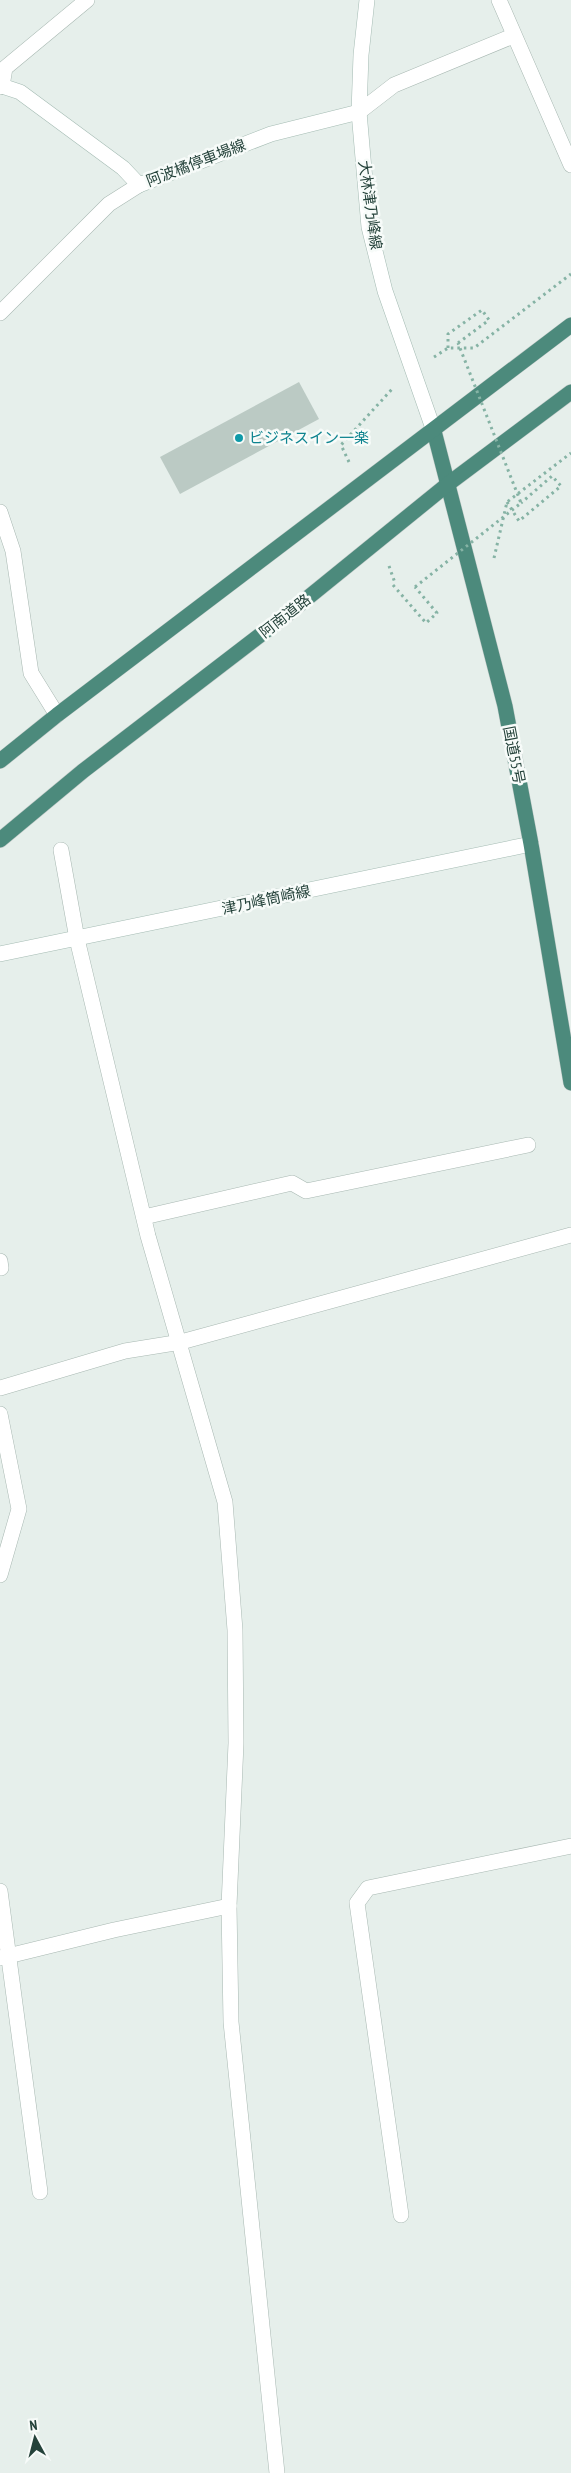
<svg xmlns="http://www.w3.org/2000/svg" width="571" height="2473" font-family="'PT Sans Narrow','Noto Sans JP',sans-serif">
	<rect width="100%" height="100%" fill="#e6efeb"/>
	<path fill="#bbcac4" d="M299,382L319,419L180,494L160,457Z"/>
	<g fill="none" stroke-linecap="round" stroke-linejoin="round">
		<defs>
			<path id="service" d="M0,1261L1,1268"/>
			<g id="minor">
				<path d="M499,0L571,165"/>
				<path d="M0,87L2,86L5,68L87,0"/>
				<path d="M359,112L394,85L513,36"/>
				<path d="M0,313L109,204L139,185"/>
				<path d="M0,512L13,551L31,673L57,715"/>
				<path d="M61,850L77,939L148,1236L225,1502L235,1630L236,1743L229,1906L231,2022L277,2473"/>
				<path d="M144,1217L292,1183L306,1191L528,1145"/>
				<path d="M0,1388L125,1351L181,1342L571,1235"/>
				<path d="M0,1414L19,1509L0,1575"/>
				<path d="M0,1891L40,2192"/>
				<path d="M0,1958L114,1930L229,1906"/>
				<path d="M401,2215L357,1903L368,1888L571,1846"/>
			</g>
			<g id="secondary">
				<path d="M367,0L361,55L359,112L369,227L385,291L434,431"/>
				<path d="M2,86L20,92L123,168L139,185L271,134L359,112"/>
				<path d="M0,954L531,844"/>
			</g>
			<g id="trunk">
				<path d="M434,431L505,706L531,844L571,1083"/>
				<path d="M0,761L57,715L571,325"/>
				<path d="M0,840L83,771L289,613L448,484L571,392"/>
			</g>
		</defs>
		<use href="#service" stroke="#a8b8b2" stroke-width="16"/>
		<use href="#minor" stroke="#a8b8b2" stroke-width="16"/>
		<use href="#secondary" stroke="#a4bbb3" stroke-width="16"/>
		<use href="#trunk" stroke="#c2cac8" stroke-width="16"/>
		<g stroke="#86b3a5" stroke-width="3" stroke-dasharray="2.5 4" stroke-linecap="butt">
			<path d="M448,348V334L482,310L489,320L458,343"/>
			<path d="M434,357L448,348H474L571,274"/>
			<path d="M349,462L341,445L393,388"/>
			<path d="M507,502L519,521L561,486L552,476L521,503"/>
			<path d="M494,558L507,502L571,453"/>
			<path d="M389,566L395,583"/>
			<path d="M393,585L426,623L437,613L415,587"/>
		</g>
		<use href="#service" stroke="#fff" stroke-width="15"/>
		<use href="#minor" stroke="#fff" stroke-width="15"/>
		<use href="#secondary" stroke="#fff" stroke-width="15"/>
		<use href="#trunk" stroke="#4c8a7c" stroke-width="15"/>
		<path stroke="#86b3a5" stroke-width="3" stroke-dasharray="2.5 4" stroke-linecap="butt" d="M415,587L521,503L458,343"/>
	</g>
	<circle fill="#0f9aa8" stroke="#f7fbf9" stroke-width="2" cx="239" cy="438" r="5"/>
	<g text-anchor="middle" stroke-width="5" stroke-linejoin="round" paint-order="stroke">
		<g font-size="15" fill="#24423a" stroke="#f7fbf9">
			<text transform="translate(196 163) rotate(-21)" y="5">阿波橘停車場線</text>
			<text transform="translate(370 205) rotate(82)" y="5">大林津乃峰線</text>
			<text transform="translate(285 616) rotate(-38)" y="5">阿南道路</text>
			<text transform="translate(514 755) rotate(79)" y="5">国道55号</text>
			<text transform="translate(266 900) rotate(-12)" y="5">津乃峰筒崎線</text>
		</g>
		<g font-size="15" fill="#0d838f" stroke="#f7fbf9" text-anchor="start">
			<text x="249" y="443">ビジネスイン一楽</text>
		</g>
	</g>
	<g transform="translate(35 2438) rotate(353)" stroke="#f7fbf9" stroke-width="4" paint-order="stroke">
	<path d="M0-4L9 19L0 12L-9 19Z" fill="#24423a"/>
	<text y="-8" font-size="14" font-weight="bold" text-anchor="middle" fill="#24423a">N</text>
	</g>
</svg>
